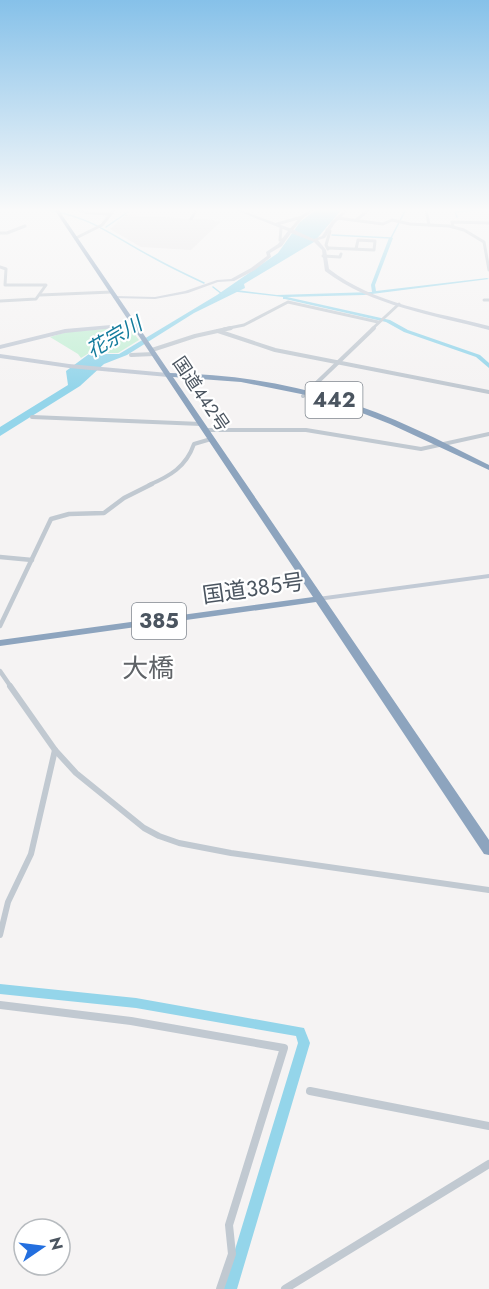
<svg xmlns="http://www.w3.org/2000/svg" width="489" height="1289" font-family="Jost,'Noto Sans JP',sans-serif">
	<rect width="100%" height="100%" fill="#f5f3f3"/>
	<path fill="#e6e4e5" d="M126,215L214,220L220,222L191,250L141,247L110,229Z"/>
	<path fill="#c5efd6" d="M129,327L139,340L118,353H89L81,358L78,354L50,337L67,332Z"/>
	<path fill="#94d5ea" d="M317,209H342L314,242L244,284L245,288L194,313L127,355L104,364L80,386L0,436V427L68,385L66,371L89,354H119L217,295L278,253L300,222Z"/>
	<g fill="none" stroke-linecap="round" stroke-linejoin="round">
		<g stroke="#94d5ea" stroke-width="1.5">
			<path d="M39,209C91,215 110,235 154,258C170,267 187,275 204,283"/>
			<path d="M457,217L455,212L489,209"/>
			<path d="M106,227L128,212"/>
			<path d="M332,235L391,238L406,209"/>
			<path d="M213,287L222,294"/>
		</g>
		<g fill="#94d5ea" fill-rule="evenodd">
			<path d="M391,237L393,238L375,285L376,291L487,278L489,279L364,295L287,297L390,320L408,330L480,355L489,363V368L476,357L404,332L386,322L285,299H283V297L229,291L227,290L229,289L277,295L372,292L371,285L389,238Z"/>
			<path d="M0,984L136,998L304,1028L310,1043L237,1289H223L298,1043L296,1036L136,1008L0,994Z"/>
		</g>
		<g stroke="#c1c9d1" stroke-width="3">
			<path d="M73,209L89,213L110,214"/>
			<path d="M426,209L429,225"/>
			<path d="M337,218L383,224L392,220L410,224L449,226L464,230L484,242L489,270"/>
			<path d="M191,219L197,209"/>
			<path d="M356,220L370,209"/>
			<path d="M277,224L302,217L313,209"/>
			<path d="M453,227L452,222L489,223"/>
			<path d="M281,228L280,240H283"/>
			<path d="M291,230L302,217"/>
			<path d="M327,230L330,231L326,245L328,249"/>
			<path d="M0,233H7L25,226"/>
			<path d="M76,238L102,225L115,209"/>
			<path d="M329,248L374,250L375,241L358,240L356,249"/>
			<path d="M323,256L340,257L341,254"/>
			<path d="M0,267L6,269L5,285H46L36,299L0,301"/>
			<path d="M40,295L112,292"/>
			<path d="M484,300H489"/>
			<path d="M224,329L244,325L288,302L378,322"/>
			<path d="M372,329L399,304"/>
		</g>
		<g stroke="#c1c9d1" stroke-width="4">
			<path d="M218,331L275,350L489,392"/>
			<path d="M152,350L195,336L231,328"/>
			<path d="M131,355L154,354"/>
			<path d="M303,396L374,328"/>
			<path d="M32,417L201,424"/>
			<path d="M205,430H306L421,449L489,434"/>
			<path d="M149,485C170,476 186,467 194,444L211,439"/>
		</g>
		<g stroke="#c1c9d1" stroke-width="4.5">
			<path d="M0,557L32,560"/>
			<path d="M0,626L51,519L69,514L104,513L124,498L152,484"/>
			<path d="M0,671L11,687"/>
		</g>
		<g stroke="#c1c9d1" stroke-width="6">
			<path d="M10,686L55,750L76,773L144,828L159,836L179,843L231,853L489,890"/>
			<path d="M0,935L8,902L31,854L55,750"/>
		</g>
		<g stroke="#c1c9d1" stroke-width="8">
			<path d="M0,1005L131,1021L284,1048L229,1225L232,1254L220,1289"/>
			<path d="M310,1091L489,1126"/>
			<path d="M285,1289L489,1164"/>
		</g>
		<g fill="#c2cad5" fill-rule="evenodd">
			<path d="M233,209H238L292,229L314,239L322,236L332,221L346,209H350L335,223L325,238L318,240L326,250L329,269C374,304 435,312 489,326V330C434,315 371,306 325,271L322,250L314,242L291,233L282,246L270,253L271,257L255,270L234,281L218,282L188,293L155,299L113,298V297L115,296L155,297L185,291L217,280L231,279L251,268L267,256L266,252L278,244L288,231Z"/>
			<path d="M134,323L136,324V326L65,333L0,349V345L65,329Z"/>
			<path d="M0,354L69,364L168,373L171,375L168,377L69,368L0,358Z"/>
			<path d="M489,574V578L318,601L314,599L318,597Z"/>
		</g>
		<path fill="#8da4be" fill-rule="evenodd" d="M54,209H58L170,373C227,374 283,382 338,399C390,415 440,440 489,465V470L390,424L357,411L311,396L241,382L173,377L489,840V855L484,854L316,602L0,646V640L313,597Z"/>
	</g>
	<linearGradient id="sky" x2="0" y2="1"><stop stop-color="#86c1e9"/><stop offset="0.54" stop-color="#fafafa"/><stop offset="1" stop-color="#fafafa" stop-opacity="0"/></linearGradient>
	<rect width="489" height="389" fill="url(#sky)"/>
	<g text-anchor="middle" stroke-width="4.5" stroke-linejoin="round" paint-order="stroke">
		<g font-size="18" fill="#4b5560" stroke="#fff">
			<text transform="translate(201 394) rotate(56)" y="6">国道442号</text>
		</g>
		<g font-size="20" font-style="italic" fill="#127b9c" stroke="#fff">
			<text transform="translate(114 337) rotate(-30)" y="7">花宗川</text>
		</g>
		<g fill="#fff" stroke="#818890" stroke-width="1.5">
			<rect x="305.5" y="382" width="57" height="36" rx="4.5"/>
			<rect x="132" y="603" width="54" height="36" rx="4.5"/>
		</g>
		<g font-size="21" font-weight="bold" fill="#4b5560">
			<text x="334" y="407">442</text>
			<text x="159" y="628">385</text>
		</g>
		<g font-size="22" fill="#4b5560" stroke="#fff">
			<text transform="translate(253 588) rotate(-8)" y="8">国道385号</text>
		</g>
		<g font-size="26" fill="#5f6367" stroke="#fff">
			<text x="148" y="677">大橋</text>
		</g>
	</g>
	<g transform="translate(42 1247) rotate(76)"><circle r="28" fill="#ffffff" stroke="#b7bbbf" stroke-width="1.5"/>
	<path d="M0-4.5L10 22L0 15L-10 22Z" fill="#236fdf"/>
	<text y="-9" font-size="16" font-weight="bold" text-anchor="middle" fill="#4b5560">N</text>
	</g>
</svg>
